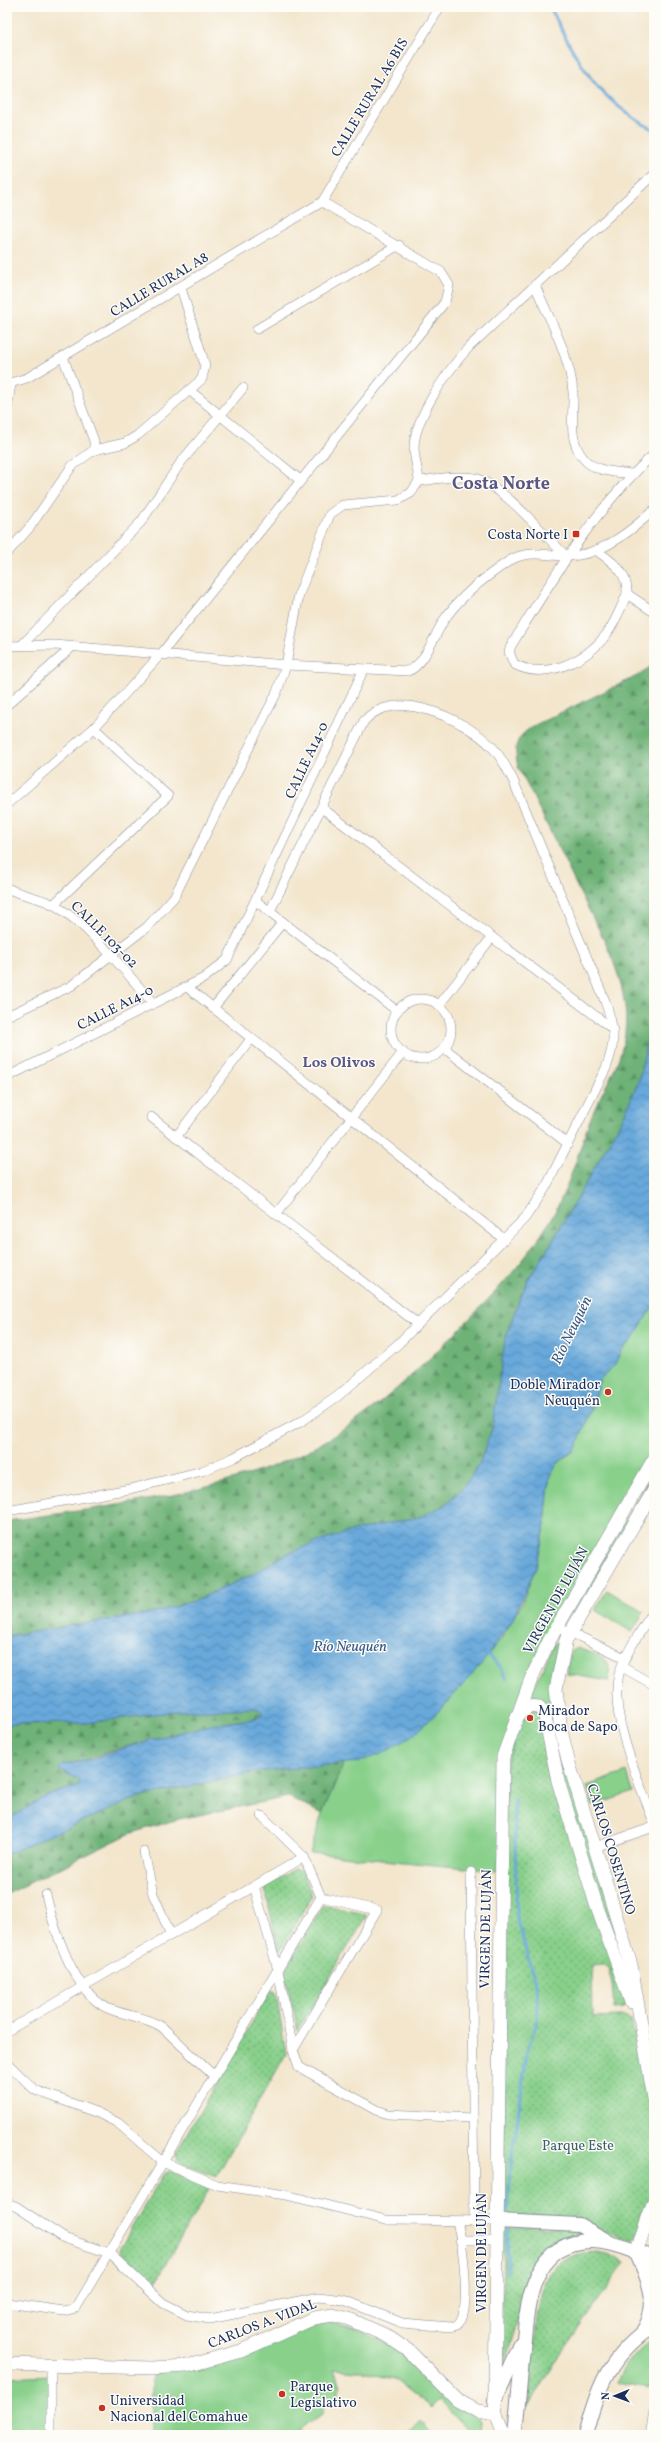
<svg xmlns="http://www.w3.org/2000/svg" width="661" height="2442" font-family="Vollkorn,serif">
	<defs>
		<pattern id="forest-firs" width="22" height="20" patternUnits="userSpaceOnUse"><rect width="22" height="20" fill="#6eb277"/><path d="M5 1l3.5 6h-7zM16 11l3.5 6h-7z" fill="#5a9165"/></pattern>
		<pattern id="park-dots" width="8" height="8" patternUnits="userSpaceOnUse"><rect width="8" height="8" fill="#89d08b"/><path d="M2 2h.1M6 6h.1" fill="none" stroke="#6fa975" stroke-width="1.8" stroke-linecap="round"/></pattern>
		<pattern id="water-waves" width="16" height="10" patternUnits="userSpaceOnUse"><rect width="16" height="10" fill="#67a8da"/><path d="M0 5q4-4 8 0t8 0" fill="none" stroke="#5489b4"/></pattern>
	</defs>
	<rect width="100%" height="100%" fill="#fdfcf7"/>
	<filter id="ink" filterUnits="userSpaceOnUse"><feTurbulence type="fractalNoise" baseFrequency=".025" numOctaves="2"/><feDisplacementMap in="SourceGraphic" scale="8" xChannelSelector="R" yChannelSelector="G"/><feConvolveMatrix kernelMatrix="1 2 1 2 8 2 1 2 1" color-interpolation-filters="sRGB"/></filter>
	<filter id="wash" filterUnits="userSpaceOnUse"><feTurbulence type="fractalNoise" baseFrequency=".012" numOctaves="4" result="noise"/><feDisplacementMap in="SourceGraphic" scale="16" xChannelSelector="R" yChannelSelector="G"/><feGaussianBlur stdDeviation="0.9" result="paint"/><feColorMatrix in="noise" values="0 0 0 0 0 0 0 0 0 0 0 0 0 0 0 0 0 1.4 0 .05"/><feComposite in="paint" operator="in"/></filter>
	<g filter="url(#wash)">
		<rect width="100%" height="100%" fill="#f3e6cd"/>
		<g fill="#89d08b" stroke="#528074">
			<path d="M654,1304V1450L540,1647L497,1871L310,1853L322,1814L344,1762H359L444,1706L502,1638L522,1603L536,1567L544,1532L550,1475L558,1463L573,1452L592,1408L601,1378L614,1366L622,1349L632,1340Z"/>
			<path d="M654,1469V1480L573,1618L571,1619L569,1618Z"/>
			<path d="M607,1590L644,1612L632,1632L595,1610Z"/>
			<path d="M555,1642L558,1645L551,1686L629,1979L528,1700Z"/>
			<path d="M578,1648C600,1657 612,1654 609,1681L567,1674L571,1651Z"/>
			<path d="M627,1772L633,1792L593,1806L587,1786Z"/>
			<path d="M328,2322C383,2325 437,2384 479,2418L481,2423L480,2435H473L439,2401L431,2409L394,2379L358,2371L334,2369L340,2386L338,2396L326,2401L321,2414L293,2435H152V2368L156,2373L312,2324Z"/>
			<path d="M654,2338V2374L649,2388L616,2382L629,2360Z"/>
			<path d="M51,2375V2435H7V2377Z"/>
			<path d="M420,2420L435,2435H406Z"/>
		</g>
		<g fill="url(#forest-firs)" stroke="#44706a">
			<path d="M654,664V1007L639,1080L622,1120L552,1242L528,1280L516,1308L505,1341L492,1429L479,1465L461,1490L443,1506L420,1517L352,1531L312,1544L284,1555L252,1575L194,1601L153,1613L7,1636V1521C108,1506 213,1497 307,1451C366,1421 416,1373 462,1326C495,1293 526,1261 550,1221C566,1193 576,1161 586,1131C600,1086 631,1060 625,1007C620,965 598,928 579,891C559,849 539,808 518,767C513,744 516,736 537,724L639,675Z"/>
			<path d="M257,1708L262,1710V1714L253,1719C210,1724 167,1735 125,1747C104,1753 85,1761 64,1765L65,1774L77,1777L80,1780L79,1786L46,1796L7,1820V1724L85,1723L178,1711Z"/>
			<path d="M344,1762L322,1814L289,1797L179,1819L131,1833L7,1894V1854L139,1797L254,1772Z"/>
		</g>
		<g fill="url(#park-dots)" stroke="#528074">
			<path d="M538,1711L626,2005L623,2008L614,2009L612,1983L608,1968L602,1964L592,1965L593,2017L621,2016L631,2020L650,2102L654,2146V2186L635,2239L630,2242L585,2224L503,2215L507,1764L524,1713Z"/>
			<path d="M294,1869L301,1870L303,1872L312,1896L280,1951L278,1949L265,1888Z"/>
			<path d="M323,1905L365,1914L366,1917L298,2030L284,1972Z"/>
			<path d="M271,1990L276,1992L286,2054L216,2177L179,2163L176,2153Z"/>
			<path d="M170,2171L210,2187L153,2286L122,2257L119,2249L164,2173Z"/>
			<path d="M504,2227H562L588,2233L538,2261L534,2267L500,2378Z"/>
			<path d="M597,2252L615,2256L625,2263L556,2360L528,2408C530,2385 533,2363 535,2340C539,2296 541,2253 597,2252Z"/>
		</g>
		<path fill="url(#water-waves)" stroke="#416c9c" d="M654,1007V1304L632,1340L622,1349L614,1366L601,1378L592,1408L576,1448L558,1463L550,1475L544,1532L536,1567L512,1621L483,1662L444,1706L416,1733L382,1754L359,1762L254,1772L139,1797L7,1854V1820L46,1796L79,1786L80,1780L59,1770L64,1765L89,1760L150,1740L211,1725L253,1719L261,1716L262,1712L257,1708L178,1711L85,1723L7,1724V1636L153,1613L194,1601L252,1575L284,1555L312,1544L352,1531L420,1517L443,1506L461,1490L479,1465L492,1429L505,1341L516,1308L528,1280L552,1242L622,1120L639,1080Z"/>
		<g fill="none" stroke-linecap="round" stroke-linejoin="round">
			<g stroke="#67a8da" stroke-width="3">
				<path d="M550,7C579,64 595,98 654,130"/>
				<path d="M486,1652L501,1667L506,1679"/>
				<path d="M508,2211L510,2175L527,2051L537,2021L538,2005L536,1987L517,1919L514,1799"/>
				<path d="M507,2272L508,2228"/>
			</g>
		</g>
	</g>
	<g filter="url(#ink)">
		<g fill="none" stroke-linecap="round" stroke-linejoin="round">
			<defs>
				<g id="street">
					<path d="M535,285C549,319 570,355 573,392C574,414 567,440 584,459C595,472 617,472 632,474"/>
					<path d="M257,329L399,245"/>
					<path d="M7,384L27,378L322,202L440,7"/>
					<path d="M189,390L300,480"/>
					<path d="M7,410L11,384"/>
					<path d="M94,450L125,443L138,435L202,379L205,365L181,288"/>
					<path d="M419,481C436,479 456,475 474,478C502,484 545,536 567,557"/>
					<path d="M596,550C612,562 628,571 627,594C621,608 615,623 606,635C586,661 545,681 514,664L509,652L511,646C553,578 594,509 654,454"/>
					<path d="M7,553L30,527L72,466L94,450V441L63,357"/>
					<path d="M627,594L654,612"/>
					<path d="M23,644L141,522L181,462L243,388"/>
					<path d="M7,646L55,645L286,665L408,671C424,666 435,634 444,620C460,596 485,577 509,561C530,547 555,559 579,555C607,551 634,528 654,510"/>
					<path d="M7,705L72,647"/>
					<path d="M7,804L94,728L161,654L445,302L449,285L441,272L322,202"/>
					<path d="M322,808L614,1030"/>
					<path d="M7,888C22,896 41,897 56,906C91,927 126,973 153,1003"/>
					<path d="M256,901L397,1011"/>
					<path d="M53,905L168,796L94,728"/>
					<path d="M187,987L505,1240"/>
					<circle cx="421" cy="1029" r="30"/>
					<path d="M439,1005L492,937"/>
					<path d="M213,1008L283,922"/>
					<path d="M7,1016L71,986L147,927L174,897L277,692L286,665L299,594L330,514L343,505L398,500L411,493L419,481C418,469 414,458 414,447C415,416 449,369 469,347L654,174"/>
					<path d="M444,1048L567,1143"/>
					<path d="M7,1077L204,978L227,960L364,669"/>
					<path d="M151,1117L418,1324"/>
					<path d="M176,1137L251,1039"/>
					<path d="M276,1214L403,1052"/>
					<path d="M7,1511L130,1489L202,1471L233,1458L302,1421L338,1396L398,1344L525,1218L546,1187L606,1068C617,1040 614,1028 605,1001L513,780C507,769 501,756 492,747C465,719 394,686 364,721L270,911"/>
					<path d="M654,1610C642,1630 626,1651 619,1674C608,1715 640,1783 654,1823"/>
					<path d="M557,1626L625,1658"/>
					<path d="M622,1667L654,1685"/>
					<path d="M262,1816L304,1857L321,1897L377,1910L293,2050"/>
					<path d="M595,1847L654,1827"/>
					<path d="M144,1852L153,1894L171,1935"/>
					<path d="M471,1872L474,2222"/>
					<path d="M254,1886L278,1970L293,2050L299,2067L377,2110L388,2114L472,2118"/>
					<path d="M46,1895C54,1929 73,1991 107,2008C125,2016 145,2016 162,2027L214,2076"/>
					<path d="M7,2031L304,1857"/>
					<path d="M7,2063L35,2090L98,2113L118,2123L163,2162L217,2185L286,2195L386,2220L497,2221"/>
					<path d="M7,2203L17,2207L64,2238L109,2253L163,2303L187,2315L210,2319L319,2297L344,2300L402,2323L451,2327L457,2325C473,2312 462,2241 457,2221"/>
					<path d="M460,2240H498"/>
					<path d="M7,2303L64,2311L76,2308L321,1897"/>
					<path d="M51,2364V2435"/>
					<path d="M650,2435L654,2411"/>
				</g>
				<g id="secondary">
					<path d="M654,1490L566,1640L556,1689L561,1730L568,1760L631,1965L654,2099"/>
					<path d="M517,1716L529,1706L539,1707L544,1712L558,1781L596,1904L631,2002"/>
					<path d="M636,2252L654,2201"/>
					<path d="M7,2364L152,2368L187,2366L241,2351L314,2318L333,2315L349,2319L387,2336L409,2351L457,2400L477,2411L496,2414"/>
					<path d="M504,2435L496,2414L495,2400L503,1757L531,1679L549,1641L654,1459"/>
				</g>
				<g id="primary">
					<path d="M497,2221L579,2225L609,2242"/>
					<path d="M636,2252C649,2279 661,2306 642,2333"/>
					<path d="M495,2400L520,2344"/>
					<path d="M515,2435C517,2410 520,2385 522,2359C527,2312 527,2240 593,2241C614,2242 634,2251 654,2258"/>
					<path d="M585,2435C598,2385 610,2355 654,2325"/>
				</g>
			</defs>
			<use href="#street" stroke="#878a96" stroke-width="10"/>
			<use href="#secondary" stroke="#878a96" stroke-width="14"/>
			<use href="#primary" stroke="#878a96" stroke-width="16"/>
			<use href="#street" stroke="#fff" stroke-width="9"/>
			<use href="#secondary" stroke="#fff" stroke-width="13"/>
			<use href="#primary" stroke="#fff" stroke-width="14"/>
		</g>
	</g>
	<g fill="#c8321e" stroke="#fdfcf7" stroke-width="1.5">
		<rect x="572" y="530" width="8" height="8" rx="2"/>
		<circle cx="608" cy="1392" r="4"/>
		<circle cx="530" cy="1718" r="4"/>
		<circle cx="282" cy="2394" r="4"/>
		<circle cx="102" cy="2408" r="4"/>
	</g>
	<g text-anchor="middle" stroke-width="3" stroke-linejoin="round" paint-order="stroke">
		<g font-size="14" fill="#1b2f5e" stroke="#fdfcf7">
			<text transform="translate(369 97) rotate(-59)" y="5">CALLE RURAL A6 BIS</text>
			<text transform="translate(159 284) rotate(-31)" y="5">CALLE RURAL A8</text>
			<text transform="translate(306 760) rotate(-65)" y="5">CALLE A14-0</text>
			<text transform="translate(105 934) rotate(45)" y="5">CALLE 103-02</text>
			<text transform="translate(115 1007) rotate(-27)" y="5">CALLE A14-0</text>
			<text transform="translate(555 1600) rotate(-61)" y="5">VIRGEN DE LUJÁN</text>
			<text transform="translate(612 1849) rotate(73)" y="5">CARLOS COSENTINO</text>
			<text transform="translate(485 1929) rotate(-89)" y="5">VIRGEN DE LUJÁN</text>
			<text transform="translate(481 2253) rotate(-90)" y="5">VIRGEN DE LUJÁN</text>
			<text transform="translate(262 2323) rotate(-21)" y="5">CARLOS A. VIDAL</text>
		</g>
		<g font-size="14" fill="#1b2f5e" stroke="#fdfcf7" text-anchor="start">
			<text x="568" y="539" text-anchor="end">Costa Norte I</text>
			<text x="600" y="1389" text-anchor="end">Doble Mirador<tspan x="600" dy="16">Neuquén</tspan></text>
			<text x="538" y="1715">Mirador<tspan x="538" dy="16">Boca de Sapo</tspan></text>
			<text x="290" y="2391">Parque<tspan x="290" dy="16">Legislativo</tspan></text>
			<text x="110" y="2405">Universidad<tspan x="110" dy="16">Nacional del Comahue</tspan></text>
		</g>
		<g font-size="14" fill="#3c5f6c" stroke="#fdfcf7">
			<text x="578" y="2150">Parque Este</text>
		</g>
		<g font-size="15" font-weight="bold" fill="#5b5785" stroke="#fdfcf7">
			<text x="339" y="1067">Los Olivos</text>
		</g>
		<g font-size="15" font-style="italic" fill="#365989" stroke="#fdfcf7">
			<text transform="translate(571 1330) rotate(-64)" y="5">Río Neuquén</text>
			<text x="350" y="1651">Río Neuquén</text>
		</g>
		<g font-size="18" font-weight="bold" fill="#5b5785" stroke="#fdfcf7">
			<text x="501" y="489">Costa Norte</text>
		</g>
	</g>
	<rect width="661" height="2442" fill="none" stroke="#fdfcf7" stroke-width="24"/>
	<g transform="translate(615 2396) rotate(269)" stroke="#fdfcf7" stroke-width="3" paint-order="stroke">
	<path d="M0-3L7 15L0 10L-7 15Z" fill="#1b2f5e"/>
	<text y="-6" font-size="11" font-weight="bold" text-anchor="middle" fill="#1b2f5e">N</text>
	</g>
</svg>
